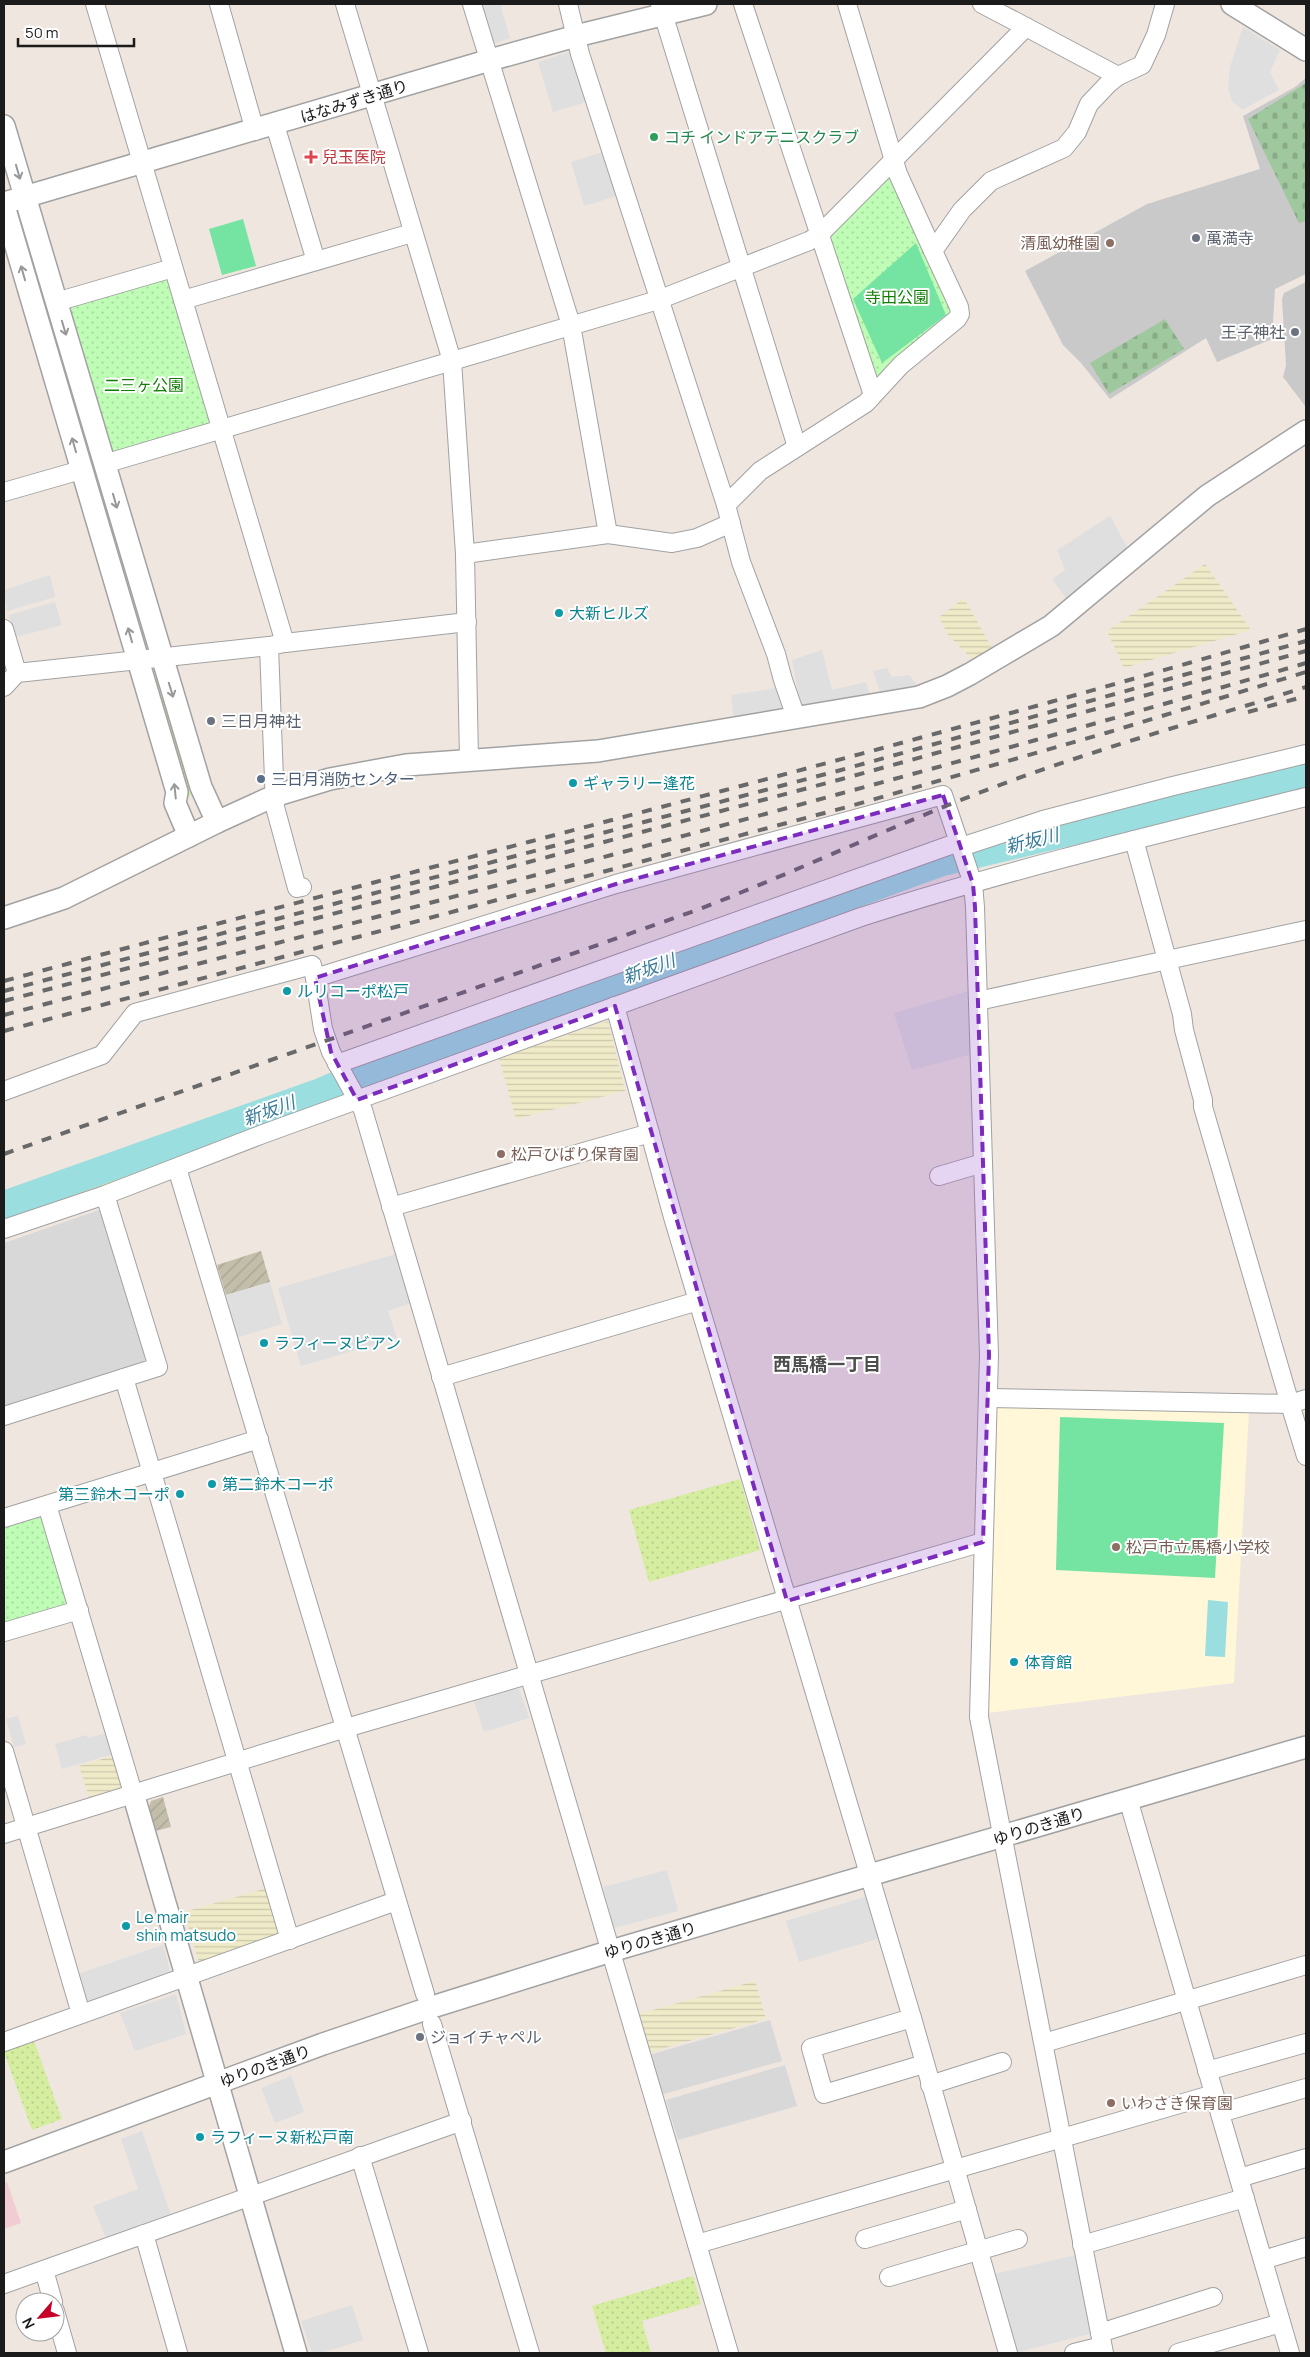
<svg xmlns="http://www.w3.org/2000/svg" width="1310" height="2357" font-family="Manrope,'Noto Sans JP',sans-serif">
	<defs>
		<pattern id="construction-furrows" width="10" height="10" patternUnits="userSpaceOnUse" patternTransform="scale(1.25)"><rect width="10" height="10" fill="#c2beaa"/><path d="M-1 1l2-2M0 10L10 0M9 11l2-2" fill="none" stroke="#a6a392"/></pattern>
		<pattern id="farmland-rules" width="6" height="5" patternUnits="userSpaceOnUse" patternTransform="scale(1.25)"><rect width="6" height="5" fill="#efeac8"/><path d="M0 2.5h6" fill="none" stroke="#ccc8ab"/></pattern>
		<pattern id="grass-dots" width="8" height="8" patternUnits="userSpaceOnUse" patternTransform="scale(1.25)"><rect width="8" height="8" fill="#d5ed9f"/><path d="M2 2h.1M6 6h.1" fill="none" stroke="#b6cb88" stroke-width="1.8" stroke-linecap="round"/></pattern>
		<pattern id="cemetery-stones" width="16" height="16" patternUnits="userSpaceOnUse" patternTransform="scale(1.25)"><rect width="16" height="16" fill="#a0c89e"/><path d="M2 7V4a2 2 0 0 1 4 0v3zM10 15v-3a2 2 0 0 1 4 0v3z" fill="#89ab88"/></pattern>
		<pattern id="park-dots" width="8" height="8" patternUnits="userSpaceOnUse" patternTransform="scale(1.25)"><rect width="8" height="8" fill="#bffdb6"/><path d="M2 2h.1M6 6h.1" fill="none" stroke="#a4d89c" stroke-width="1.8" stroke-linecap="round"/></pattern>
	</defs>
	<rect width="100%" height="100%" fill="#eee6df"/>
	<g fill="#d9d8d8">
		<path d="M99,1210L104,1215L147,1357L141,1364L4,1407V1243Z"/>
		<path d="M770,2020L782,2061L660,2095L649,2055Z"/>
		<path d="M785,2065L797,2106L678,2140L666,2100Z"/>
	</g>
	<path fill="#f1ccd2" d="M7,2182L21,2223L4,2229V2184Z"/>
	<path fill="#fff7d7" d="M995,1404L1249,1411L1234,1683L988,1713Z"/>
	<g fill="#c9c9c9">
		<path d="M1306,78V274L1275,289L1272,339L1217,362L1206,338L1110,399L1081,363L1063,345L1025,271L1147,204L1260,169L1243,116L1295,87Z"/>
		<path d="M1306,282V407L1283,377L1286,365L1282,299L1284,293Z"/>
	</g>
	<g fill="url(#construction-furrows)">
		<path d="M261,1251L270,1282L226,1295L217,1265Z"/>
		<path d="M163,1797L171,1827L155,1831L148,1809L151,1801Z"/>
	</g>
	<g fill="url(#farmland-rules)">
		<path d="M1205,564L1251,630L1124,668L1107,631Z"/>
		<path d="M964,598L992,648L972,659L948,635L939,617Z"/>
		<path d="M608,1021L625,1091L516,1119L499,1058Z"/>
		<path d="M112,1756L121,1783L119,1788L89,1797L79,1766Z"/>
		<path d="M267,1888L280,1932L277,1939L200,1966L184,1912Z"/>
		<path d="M755,1981L766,2019L650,2052L639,2014Z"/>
	</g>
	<g fill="url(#grass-dots)">
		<path d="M98,487L105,488L150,643L142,645Z"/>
		<path d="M160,675L196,792L182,801L151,679Z"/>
		<path d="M137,1164L141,1175L63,1203L59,1192Z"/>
		<path d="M740,1479L760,1550L649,1582L629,1510Z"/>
		<path d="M34,2041L62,2119L32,2130L4,2052Z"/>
		<path d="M693,2276L701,2304L642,2321L651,2353H606L592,2306Z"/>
	</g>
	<g fill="url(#cemetery-stones)">
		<path d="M1306,83V221L1299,223L1248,119Z"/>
		<path d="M1165,319L1184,349L1109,394L1090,363Z"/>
	</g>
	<g fill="url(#park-dots)">
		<path d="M885,177L896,180L953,315L881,380L875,379L828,239Z"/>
		<path d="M169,277L211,425L107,455L67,307Z"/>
		<path d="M36,1516L42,1519L67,1601L63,1608L4,1627V1526Z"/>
	</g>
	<g fill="#75e4a3">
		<path d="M243,219L256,266L222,275L209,229Z"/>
		<path d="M916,243L946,315L882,363L853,299Z"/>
		<path d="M1060,1417L1224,1423L1215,1578L1056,1570Z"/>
	</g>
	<g fill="#dfdfdf">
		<path d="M481,4H500L510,38L496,43L491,39Z"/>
		<path d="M1243,27L1280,50L1270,72L1279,90L1242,110L1232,101L1228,88L1230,67Z"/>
		<path d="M569,52L575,57L590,101L553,112L538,62Z"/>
		<path d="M606,151L620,195L584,206L571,162Z"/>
		<path d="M1110,516L1128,549L1069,602L1052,579L1065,570L1057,550Z"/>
		<path d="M50,575L55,597L7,611L4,590Z"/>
		<path d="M55,602L62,625L16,637L9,615Z"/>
		<path d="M822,650L832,690L866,682L870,695L801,709L792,660Z"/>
		<path d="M887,668L892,677L909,675L919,688L881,695L873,671Z"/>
		<path d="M778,688L786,709L784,711L734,720L731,695Z"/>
		<path d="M969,991L972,1054L912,1070L894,1013Z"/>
		<path d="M399,1253L414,1302L388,1311L397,1338L301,1366L278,1288Z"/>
		<path d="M270,1282L282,1324L238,1337L226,1295Z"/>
		<path d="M518,1686L529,1718L484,1732L474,1701Z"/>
		<path d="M18,1716L26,1744L14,1747L6,1719Z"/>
		<path d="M107,1733L113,1754L62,1769L55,1744L87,1735L88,1738Z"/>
		<path d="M667,1870L678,1911L614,1928L603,1887Z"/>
		<path d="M868,1896L881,1938L799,1962L786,1921Z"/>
		<path d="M163,1945L170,1971L85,2006L75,1975Z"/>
		<path d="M176,1994L186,2034L135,2051L120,2013Z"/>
		<path d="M291,2076L304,2112L275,2123L261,2088Z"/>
		<path d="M142,2131L171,2215L106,2238L93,2206L138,2189L121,2139Z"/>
		<path d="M1076,2255L1090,2334L1014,2353L995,2274Z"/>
		<path d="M352,2305L363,2340L321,2353H312L301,2321Z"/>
	</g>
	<g fill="#9bdee0">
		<path d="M1306,763V785L1230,804L1228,784Z"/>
		<path d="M1208,1600L1228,1602L1225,1657L1205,1656Z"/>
	</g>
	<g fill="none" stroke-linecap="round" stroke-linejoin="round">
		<path stroke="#9bdee0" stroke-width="28" d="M4,1205L318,1093L360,1075L939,863L1306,775"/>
		<defs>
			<g id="minor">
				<path d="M95,4L285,643L269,646L275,807L297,888L302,887"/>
				<path d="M219,4L255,131"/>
				<path d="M345,4L452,361L465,554L469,760"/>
				<path d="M568,4L580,54L726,505"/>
				<path d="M660,4L797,447"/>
				<path d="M743,4L873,395"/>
				<path d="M847,4L898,174L933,251"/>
				<path d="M1026,27L1118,76"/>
				<path d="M275,125L316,261"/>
				<path d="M183,300L412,233"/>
				<path d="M56,302L173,268"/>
				<path d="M104,464L658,300L809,241L820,234L1026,27L982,4"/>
				<path d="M4,492L81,470"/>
				<path d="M608,534L672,543L697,538L731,523"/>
				<path d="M465,554L608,534L571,325L472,4"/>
				<path d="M4,629L17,673"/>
				<path d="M285,643L467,622"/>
				<path d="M4,687L17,673L269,646"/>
				<path d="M796,717L783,680L776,654L741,562L726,505L760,471L866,403L901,365L957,319L960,314L959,307L933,251L962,210L991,181L1064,148L1077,132L1089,104L1108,84L1118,76L1142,65L1156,35L1165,4"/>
				<path d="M961,847L1043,820L1173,786L1306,754"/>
				<path d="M315,978L323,1029L331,1052L363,1110L729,2353"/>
				<path d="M978,1001L1306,930"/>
				<path d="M615,1006L673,1217L912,2018L1008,2353"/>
				<path d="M337,1064L959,842"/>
				<path d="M4,1091L102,1055L135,1013L312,965L315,978L616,884L943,795L973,884L975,907L989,1355L979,1717L1104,2353"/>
				<path d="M177,1168L425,1994"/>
				<path d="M939,1176L983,1163"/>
				<path d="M391,1207L650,1133"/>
				<path d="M4,1229L105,1195L263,1134L861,917C1007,870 1157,834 1306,797"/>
				<path d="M441,1377L698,1301"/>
				<path d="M124,1378L290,1940"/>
				<path d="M988,1398L1290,1404L1203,1107V1100L1184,1030L1182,1014L1134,840"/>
				<path d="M1306,1399L1290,1404L1306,1456"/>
				<path d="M4,1416L158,1367L105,1195"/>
				<path d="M47,1505L133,1793"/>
				<path d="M4,1518L259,1439"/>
				<path d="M4,1632L79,1610"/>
				<path d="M4,1751L81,2014"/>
				<path d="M1128,1799L1290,2353"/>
				<path d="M4,1834L346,1728L983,1542"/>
				<path d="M912,2018L811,2048L824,2094L924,2064"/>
				<path d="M432,2024L530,2353"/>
				<path d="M4,2042L396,1901"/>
				<path d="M1044,2043L1306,1965"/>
				<path d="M1207,2071L1306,2043"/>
				<path d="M930,2085L1002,2062"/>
				<path d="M1220,2113L1306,2088"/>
				<path d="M360,2156L419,2353"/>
				<path d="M1239,2178L1306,2158"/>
				<path d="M144,2234L178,2353"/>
				<path d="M865,2239L967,2209"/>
				<path d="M697,2244L1214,2094"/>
				<path d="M1082,2245L1245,2198"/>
				<path d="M1263,2260L1306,2247"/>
				<path d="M44,2270L53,2302"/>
				<path d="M889,2277L1018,2239"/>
				<path d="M4,2284L462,2121"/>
				<path d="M55,2311L67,2353"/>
				<path d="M1100,2333L1213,2297"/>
				<path d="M1074,2353L1102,2346"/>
				<path d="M1178,2353L1281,2323"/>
			</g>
			<g id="tertiary">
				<path d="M1232,4L1306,50"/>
				<path d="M4,126L201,787L217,822"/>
				<path d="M4,203L490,60L576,36L706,4"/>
				<path d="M4,206L177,792L175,803L189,836"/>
				<path d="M4,918L64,898L217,822L274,796L330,779L406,765L598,751L919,697L947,686L970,674L1051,626L1207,496L1306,431"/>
				<path d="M133,1793L296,2353"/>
				<path d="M4,2162L323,2044L429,2008L611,1951L1306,1747"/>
			</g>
		</defs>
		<use href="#minor" stroke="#a2a2a2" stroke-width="20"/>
		<use href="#tertiary" stroke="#a2a2a2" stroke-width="24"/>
		<use href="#minor" stroke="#fff" stroke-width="18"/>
		<use href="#tertiary" stroke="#fff" stroke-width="21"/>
		<g stroke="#696969" stroke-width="4" stroke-dasharray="10 10" stroke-linecap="butt">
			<path d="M1248,712L1306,696"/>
			<path d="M4,981C438,863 875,756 1306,629"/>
			<path d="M4,991L841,770L1306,641"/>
			<path d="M4,1001L842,779L1306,651"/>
			<path d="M4,1015C438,900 875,789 1306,663"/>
			<path d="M4,1031L847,807L1106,733L1306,672"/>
			<path d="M4,1154L697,910C798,871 896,824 997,786C1098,748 1203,720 1306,687"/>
		</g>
	</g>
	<defs><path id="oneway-shaft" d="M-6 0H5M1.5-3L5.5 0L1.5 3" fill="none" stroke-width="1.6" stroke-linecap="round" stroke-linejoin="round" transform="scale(1.25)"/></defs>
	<g stroke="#989898">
		<use href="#oneway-shaft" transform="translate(18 172) rotate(74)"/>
		<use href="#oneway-shaft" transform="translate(23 273) rotate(-106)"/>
		<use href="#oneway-shaft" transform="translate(64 328) rotate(73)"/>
		<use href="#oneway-shaft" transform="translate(74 445) rotate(-106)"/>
		<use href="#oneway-shaft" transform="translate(115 501) rotate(74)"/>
		<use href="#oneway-shaft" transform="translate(130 635) rotate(-106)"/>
		<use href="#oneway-shaft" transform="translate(171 690) rotate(73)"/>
		<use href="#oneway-shaft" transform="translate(175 791) rotate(-96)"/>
	</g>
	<path fill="#7b2cbf" fill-opacity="0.2" stroke="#7b2cbf" stroke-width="4" stroke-dasharray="10 6" stroke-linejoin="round" d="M943,795L973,884L975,907L989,1355L983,1542L787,1601L615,1006L357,1100L331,1052L315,978L616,884Z"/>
	<circle fill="#2e9e5b" stroke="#fff" stroke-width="2" cx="654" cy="137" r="5"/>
	<path fill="#e0444e" stroke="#fff" stroke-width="2" d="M308.5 149.5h5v5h5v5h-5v5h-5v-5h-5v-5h5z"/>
	<g fill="#6b7280" stroke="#fff" stroke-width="2">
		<circle cx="1196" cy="238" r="5"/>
		<circle cx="1295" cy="332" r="5"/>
		<circle cx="211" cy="721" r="5"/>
		<circle cx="420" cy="2037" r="5"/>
	</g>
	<g fill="#8d6e63" stroke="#fff" stroke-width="2">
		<circle cx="1110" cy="243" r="5"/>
		<circle cx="501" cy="1154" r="5"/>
		<circle cx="1116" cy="1547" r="5"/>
		<circle cx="1111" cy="2103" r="5"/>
	</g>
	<g fill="#0f9aa8" stroke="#fff" stroke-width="2">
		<circle cx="559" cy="613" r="5"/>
		<circle cx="573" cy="783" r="5"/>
		<circle cx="287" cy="991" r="5"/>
		<circle cx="264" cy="1343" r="5"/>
		<circle cx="212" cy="1484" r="5"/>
		<circle cx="180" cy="1494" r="5"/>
		<circle cx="1014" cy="1662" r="5"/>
		<circle cx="126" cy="1926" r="5"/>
		<circle cx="200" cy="2137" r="5"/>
	</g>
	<circle fill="#5c6f8a" stroke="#fff" stroke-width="2" cx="261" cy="779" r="5"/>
	<g text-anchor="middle" stroke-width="4" stroke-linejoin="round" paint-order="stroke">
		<g font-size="16" fill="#1b1b1b" stroke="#fff">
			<text transform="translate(354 101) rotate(-17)" y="6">はなみずき通り</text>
			<text transform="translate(1039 1826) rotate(-17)" y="6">ゆりのき通り</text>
			<text transform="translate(650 1940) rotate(-16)" y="6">ゆりのき通り</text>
			<text transform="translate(265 2066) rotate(-20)" y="6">ゆりのき通り</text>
		</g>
		<g font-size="16" fill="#27864d" stroke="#fff" text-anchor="start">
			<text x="664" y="143">コチ インドアテニスクラブ</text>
		</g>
		<g font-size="16" fill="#be3a42" stroke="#fff" text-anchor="start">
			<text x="322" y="163">兒玉医院</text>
		</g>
		<g font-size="16" fill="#5b616d" stroke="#fff" text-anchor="start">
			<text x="1206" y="244">萬満寺</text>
			<text x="1285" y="338" text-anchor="end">王子神社</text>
			<text x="221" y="727">三日月神社</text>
			<text x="430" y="2043">ジョイチャペル</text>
		</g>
		<g font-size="16" fill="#785e54" stroke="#fff" text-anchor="start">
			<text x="1100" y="249" text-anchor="end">清風幼稚園</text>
			<text x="511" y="1160">松戸ひばり保育園</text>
			<text x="1126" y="1553">松戸市立馬橋小学校</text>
			<text x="1121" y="2109">いわさき保育園</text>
		</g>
		<g font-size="16" fill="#117f03" stroke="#fff">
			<text x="897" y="303">寺田公園</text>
			<text x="144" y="391">二三ヶ公園</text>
		</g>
		<g font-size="16" fill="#0d838f" stroke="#fff" text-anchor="start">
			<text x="569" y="619">大新ヒルズ</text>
			<text x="583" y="789">ギャラリー逢花</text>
			<text x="297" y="997">ルリコーポ松戸</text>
			<text x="274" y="1349">ラフィーヌビアン</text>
			<text x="222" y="1490">第二鈴木コーポ</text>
			<text x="170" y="1500" text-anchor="end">第三鈴木コーポ</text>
			<text x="1024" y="1668">体育館</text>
			<text x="136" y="1923">Le mair<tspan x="136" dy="18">shin matsudo</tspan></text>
			<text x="210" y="2143">ラフィーヌ新松戸南</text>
		</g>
		<g font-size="16" fill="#4e5e75" stroke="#fff" text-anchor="start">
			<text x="271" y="785">三日月消防センター</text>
		</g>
		<g font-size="18" font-style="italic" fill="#3a7c99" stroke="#fff">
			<text transform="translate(1032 841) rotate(-14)" y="6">新坂川</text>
			<text transform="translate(649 969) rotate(-20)" y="6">新坂川</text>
			<text transform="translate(269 1111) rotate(-20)" y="6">新坂川</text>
		</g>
		<g font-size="18" font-weight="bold" fill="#4e4e4e" stroke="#fff">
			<text x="827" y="1371">西馬橋一丁目</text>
		</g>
	</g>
	<rect width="1310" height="2357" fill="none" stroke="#1b1b1b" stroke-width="10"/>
	<g transform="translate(40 2317) rotate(242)"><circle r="24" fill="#ffffff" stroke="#a4a4a4"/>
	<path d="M0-4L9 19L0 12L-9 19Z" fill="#c60028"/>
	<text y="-8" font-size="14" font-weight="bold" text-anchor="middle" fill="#1b1b1b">N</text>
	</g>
	<path d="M18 38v8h116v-8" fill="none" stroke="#1b1b1b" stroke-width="2.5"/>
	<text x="25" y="38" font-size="15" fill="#1b1b1b" stroke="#ffffff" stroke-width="4" paint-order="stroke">50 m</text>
</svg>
